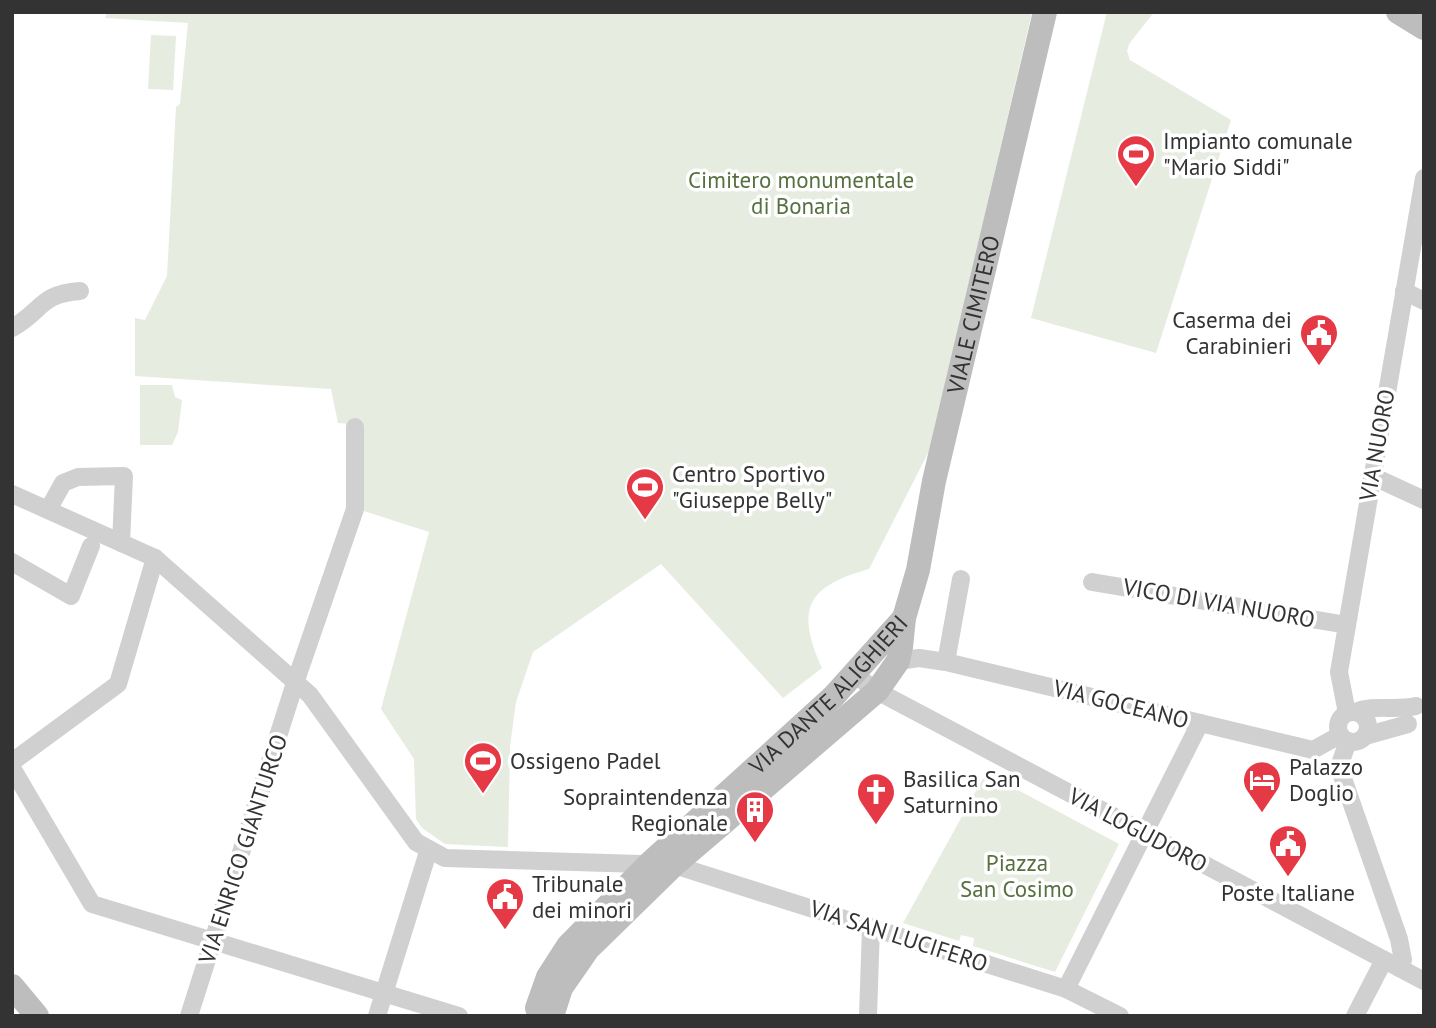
<svg xmlns="http://www.w3.org/2000/svg" width="1436" height="1028" font-family="'PT Sans',sans-serif">
	<rect width="100%" height="100%" fill="#fff"/>
	<g fill="#e6ecdf">
		<path d="M107,12H1032L930,449L869,569C807,586 795,609 822,668L783,698L661,564L533,652L516,702L510,746L508,847L445,844L422,828L416,819L414,759L381,709L429,532L364,511L362,425L338,423L331,389L135,376V318L145,320L167,276L176,107L180,104L188,23L105,18Z"/>
		<path d="M1107,12H1154L1129,44L1127,51L1130,60L1231,120L1156,353L1031,318Z"/>
		<path d="M151,35L176,36L173,90L148,89Z"/>
		<path d="M140,385H172L175,397L182,400L178,432L172,445H140Z"/>
		<path d="M986,773L1119,844L1055,972L973,946L974,938L961,935L959,941L903,923Z"/>
	</g>
	<g fill="none" stroke-linecap="round" stroke-linejoin="round">
		<g stroke="#d0d0d0" stroke-width="18">
			<path d="M1404,291L1424,301"/>
			<path d="M12,328C43,311 39,294 80,291"/>
			<path d="M1372,476L1424,500"/>
			<path d="M12,494L155,558L310,695L416,842L445,858L674,865L1066,989L1120,1016"/>
			<path d="M48,510L63,483L78,477L124,476L121,543"/>
			<path d="M12,562L71,596L91,546"/>
			<path d="M1092,582L1347,625"/>
			<path d="M898,661L919,658L946,662L1313,750L1340,735"/>
			<path d="M946,662L961,579"/>
			<path d="M855,675L877,691L1424,981"/>
			<path d="M1355,712C1374,704 1395,711 1416,706"/>
			<circle cx="1353" cy="727" r="15"/>
			<path d="M1347,713L1339,672L1424,178"/>
			<path d="M1365,736L1408,724"/>
			<path d="M1348,741L1339,767L1399,939L1403,960L1399,968"/>
			<path d="M12,762L118,684L155,558"/>
			<path d="M12,768L92,904L459,1016"/>
			<path d="M1148,826L1200,723"/>
			<path d="M1066,989L1141,840"/>
			<path d="M189,1016L295,683L355,509V427"/>
			<path d="M377,1016L428,852"/>
			<path d="M868,1016L871,927"/>
			<path d="M1355,1016L1384,960"/>
		</g>
		<g stroke="#bdbdbd" stroke-width="24">
			<path d="M1398,12L1424,28"/>
			<path d="M12,986L37,1016"/>
			<path id="s1" d="M537,1008L548,977L568,946L649,864L833,697L904,618"/>
			<path id="s2" d="M552,1016L561,988L588,949L674,865L877,691L898,661L901,647L904,618L918,570L934,481L1045,12"/>
		</g>
	</g>
	<defs>
		<symbol id="stadium-pin" viewBox="-11 -11 22 30"><path d="M0 17L-7.5 6A9.5 9.5 0 1 1 7.5 6Z" fill="#e63946" stroke="#fff"/><path d="M0-5a6.5 5 0 1 0 0 10a6.5 5 0 1 0 0-10ZM-3.5-1.8h7v3.6h-7Z" fill="#fff"/></symbol>
		<symbol id="civic-pin" viewBox="-11 -11 22 30"><path d="M0 17L-7.5 6A9.5 9.5 0 1 1 7.5 6Z" fill="#e63946" stroke="#fff"/><path d="M-.6-6.5H3V-4.5H.6V-3L4-1V1h2V6H-6V1h2V-1L-.6-3ZM-1.2 2.5V6h2.4V2.5Z" fill="#fff"/></symbol>
		<symbol id="hotel-pin" viewBox="-11 -11 22 30"><path d="M0 17L-7.5 6A9.5 9.5 0 1 1 7.5 6Z" fill="#e63946" stroke="#fff"/><path d="M-6-4.5h1.5V1H6V5H4.5V3h-9V5H-6ZM-4 0a1.8 1.8 0 1 1 3.6 0ZM.5 0V-2.5h3Q6-2.5 6 0Z" fill="#fff"/></symbol>
		<symbol id="church-pin" viewBox="-11 -11 22 30"><path d="M0 17L-7.5 6A9.5 9.5 0 1 1 7.5 6Z" fill="#e63946" stroke="#fff"/><path d="M-1.2-6h2.4v3.5h3.3v2.4h-3.3V6h-2.4V-.1h-3.3v-2.4h3.3Z" fill="#fff"/></symbol>
		<symbol id="building-pin" viewBox="-11 -11 22 30"><path d="M0 17L-7.5 6A9.5 9.5 0 1 1 7.5 6Z" fill="#e63946" stroke="#fff"/><path d="M-4-6H4V6H1V3H-1V6H-4ZM-2.5-4.3h1.7v1.8h-1.7ZM.8-4.3h1.7v1.8H.8ZM-2.5-1h1.7V.8h-1.7ZM.8-1h1.7V.8H.8Z" fill="#fff"/></symbol>
	</defs>
	<g fill-rule="evenodd">
		<use href="#stadium-pin" x="1114" y="132" width="44" height="60"/>
		<use href="#civic-pin" x="1297" y="311" width="44" height="60"/>
		<use href="#stadium-pin" x="623" y="465" width="44" height="60"/>
		<use href="#stadium-pin" x="461" y="739" width="44" height="60"/>
		<use href="#hotel-pin" x="1240" y="758" width="44" height="60"/>
		<use href="#church-pin" x="854" y="770" width="44" height="60"/>
		<use href="#building-pin" x="733" y="788" width="44" height="60"/>
		<use href="#civic-pin" x="1266" y="822" width="44" height="60"/>
		<use href="#civic-pin" x="483" y="875" width="44" height="60"/>
	</g>
	<g text-anchor="middle" stroke-width="7" stroke-linejoin="round" paint-order="stroke">
		<g font-size="23" fill="#333" stroke="#fff" text-anchor="start">
			<text x="1163" y="149">Impianto comunale<tspan x="1163" dy="26">"Mario Siddi"</tspan></text>
			<text x="1292" y="328" text-anchor="end">Caserma dei<tspan x="1292" dy="26">Carabinieri</tspan></text>
			<text x="672" y="482">Centro Sportivo<tspan x="672" dy="26">"Giuseppe Belly"</tspan></text>
			<text x="510" y="769">Ossigeno Padel</text>
			<text x="1289" y="775">Palazzo<tspan x="1289" dy="26">Doglio</tspan></text>
			<text x="903" y="787">Basilica San<tspan x="903" dy="26">Saturnino</tspan></text>
			<text x="728" y="805" text-anchor="end">Sopraintendenza<tspan x="728" dy="26">Regionale</tspan></text>
			<text x="532" y="892">Tribunale<tspan x="532" dy="26">dei minori</tspan></text>
			<text x="1288" y="901" text-anchor="middle">Poste Italiane</text>
		</g>
		<g font-size="23" fill="#56703f" stroke="#fff">
			<text x="801" y="188">Cimitero monumentale<tspan x="801" dy="26">di Bonaria</tspan></text>
			<text x="1017" y="871">Piazza<tspan x="1017" dy="26">San Cosimo</tspan></text>
		</g>
		<g font-size="23" fill="#333" stroke="#fff">
			<text dy="8" stroke="none"><textPath href="#s2" startOffset="856">VIALE CIMITERO</textPath></text>
			<text transform="translate(1377 445) rotate(-80)" y="8">VIA NUORO</text>
			<text transform="translate(1219 603) rotate(10)" y="8">VICO DI VIA NUORO</text>
			<text dy="8" stroke="none"><textPath href="#s1" startOffset="432">VIA DANTE ALIGHIERI</textPath></text>
			<text transform="translate(1121 704) rotate(14)" y="8">VIA GOCEANO</text>
			<text transform="translate(1138 830) rotate(28)" y="8">VIA LOGUDORO</text>
			<text transform="translate(243 849) rotate(-72)" y="8">VIA ENRICO GIANTURCO</text>
			<text transform="translate(899 936) rotate(18)" y="8">VIA SAN LUCIFERO</text>
		</g>
	</g>
	<rect width="1436" height="1028" fill="none" stroke="#333333" stroke-width="28"/>
</svg>
